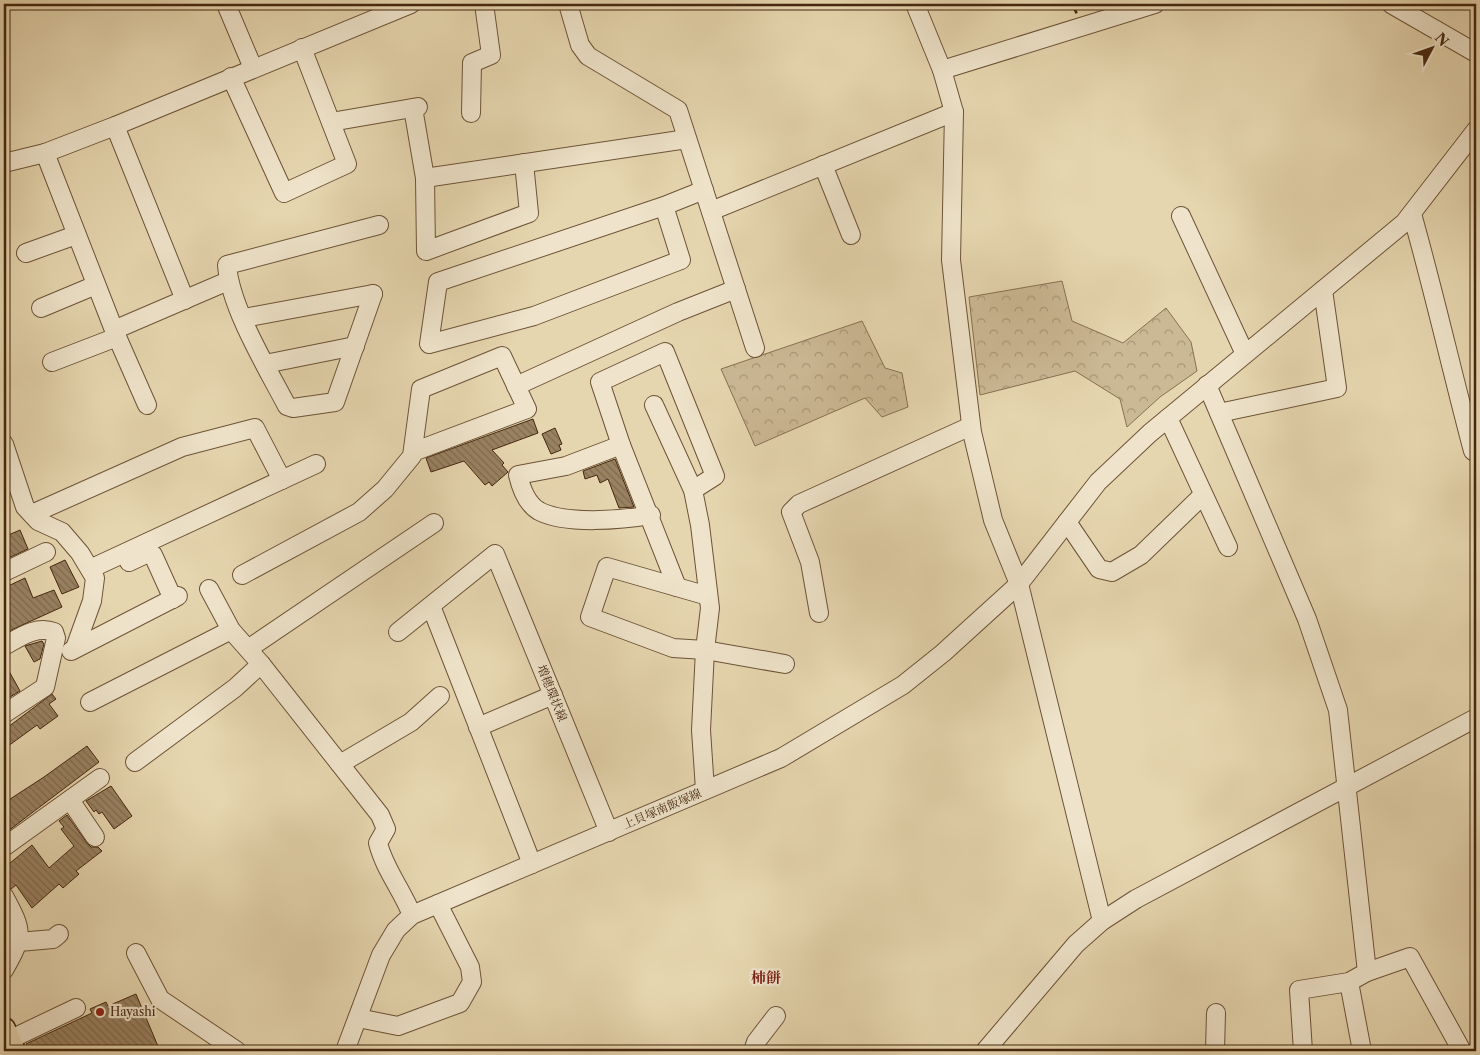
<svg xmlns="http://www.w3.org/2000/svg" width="1480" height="1055" font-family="'Libre Caslon Text','Noto Serif JP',serif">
	<defs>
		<pattern id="forest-crowns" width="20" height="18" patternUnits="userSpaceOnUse" patternTransform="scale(1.25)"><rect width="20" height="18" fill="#cbb894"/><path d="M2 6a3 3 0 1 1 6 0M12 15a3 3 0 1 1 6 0" fill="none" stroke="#a79677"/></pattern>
		<pattern id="building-back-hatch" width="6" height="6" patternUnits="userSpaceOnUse" patternTransform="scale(1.25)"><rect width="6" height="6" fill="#998262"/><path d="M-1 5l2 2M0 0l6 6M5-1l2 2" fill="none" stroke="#7f6a4f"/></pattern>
	</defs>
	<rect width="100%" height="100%" fill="#e6d6af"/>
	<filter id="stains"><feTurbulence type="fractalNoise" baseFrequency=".004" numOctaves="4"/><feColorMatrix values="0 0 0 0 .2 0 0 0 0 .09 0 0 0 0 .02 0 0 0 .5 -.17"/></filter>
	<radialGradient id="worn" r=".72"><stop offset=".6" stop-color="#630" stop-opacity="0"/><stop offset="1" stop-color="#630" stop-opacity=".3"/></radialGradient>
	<g fill="url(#forest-crowns)" stroke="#887052">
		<path d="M1062,281L1072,321L1123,343L1166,308L1191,342L1197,371L1160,397L1127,427L1120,399L1075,371L980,395L969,297Z"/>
		<path d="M862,321L885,368L902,373L908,407L882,417L865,398L755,446L721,369Z"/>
	</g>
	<g fill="url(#building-back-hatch)" stroke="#45270f">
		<path d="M533,419L538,433L492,450L504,463L502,465L508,472L492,486L489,482L485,485L464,461L431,472L426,458Z"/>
		<path d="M555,428L562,444L559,445L561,450L551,454L542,434Z"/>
		<path d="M615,459L634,507L619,508L608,479L600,483L597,475L585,479L583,471Z"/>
		<path d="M20,530L28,549L4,560V537Z"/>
		<path d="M65,560L79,587L62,594L50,567Z"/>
		<path d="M25,578L33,598L54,590L62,607L9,631L4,619V588Z"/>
		<path d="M42,641L44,644L40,659L34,662L25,646Z"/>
		<path d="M4,662L20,691L10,697L4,685Z"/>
		<path d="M52,694L56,699L49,704L58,716L40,729L37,725L4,749V730Z"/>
		<path d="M87,746L99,762L4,834V803L44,777Z"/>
		<path d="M111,786L132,816L114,829L102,812L99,814L96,810L94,812L86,801Z"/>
		<path d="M67,815L87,843L91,847H98L102,851L76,871L79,874L63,888L59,884L32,908L16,885L11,889L4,883V868L32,845L49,868L74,846L61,829L64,827L59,821Z"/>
		<path d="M136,994L160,1051H29L26,1044L92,1013L90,1009L106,1002L108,1006Z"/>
	</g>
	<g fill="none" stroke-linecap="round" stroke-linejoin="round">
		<defs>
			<g id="minor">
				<path d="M226,4L253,68"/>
				<path d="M568,4L580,45L588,56L678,110L755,348"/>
				<path d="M915,4L942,70L954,112L951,260L972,432L993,520L1019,584L1102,921"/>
				<path d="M1391,4L1476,53"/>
				<path d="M942,70L1155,4"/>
				<path d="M231,77L284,193L347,164L302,48"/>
				<path d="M413,108L425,178L426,251L529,213L524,163"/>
				<path d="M471,113L472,63L491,55L484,4"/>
				<path d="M331,122L418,107"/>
				<path d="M115,126L185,300"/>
				<path d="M45,153L114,330L147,405"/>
				<path d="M4,163L45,153L115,126L411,4"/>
				<path d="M823,165L851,235"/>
				<path d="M425,178L687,139"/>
				<path d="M664,206L681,260L534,316L429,344L438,282L664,206L704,190"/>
				<path d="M711,211L954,112"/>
				<path d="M1412,214C1434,292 1452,372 1473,451"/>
				<path d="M1181,216L1245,354"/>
				<path d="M26,253L76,235"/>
				<path d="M373,294L335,402L293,408L287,406C267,368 230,307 227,265L379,225"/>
				<path d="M41,308L96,285"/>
				<path d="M244,318L373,294"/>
				<path d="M114,330L228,281"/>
				<path d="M52,362L117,337"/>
				<path d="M265,364L355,346"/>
				<path d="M1207,385L1307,619L1338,710L1367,972"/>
				<path d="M516,386L678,312L736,289"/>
				<path d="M654,405L693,490L700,525L710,608L705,650L701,730L705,790"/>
				<path d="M1219,413L1337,388L1323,290"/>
				<path d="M1168,418L1228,547"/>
				<path d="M4,444L25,507L38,521L62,532L80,553L95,578L92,601L75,648"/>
				<path d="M621,445L566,466L518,475C521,488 527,504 539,511C565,525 623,520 651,515"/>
				<path d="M32,514L182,447L255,428L282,480"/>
				<path d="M1067,522L1099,569L1112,572L1141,555L1203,495"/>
				<path d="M129,562L146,554L153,555L173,599"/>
				<path d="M90,569L316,464"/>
				<path d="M4,572L46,552"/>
				<path d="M242,575L359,512L385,489L412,456L421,389L502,356L527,409L413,452"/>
				<path d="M677,587L621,445L600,382L665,352L715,476L693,490"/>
				<path d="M209,589L231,630L261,664L380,815L386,829L378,843C384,868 402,890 412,915"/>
				<path d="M708,596L607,567L590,617L673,648L705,650L785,664"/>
				<path d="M431,606L532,864"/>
				<path d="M819,613L810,562L791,512L799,504L971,426"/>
				<path d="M398,632L495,554L609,832"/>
				<path d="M4,646C19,638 36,625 54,632L56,638L45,687L4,714"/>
				<path d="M248,649L434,523"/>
				<path d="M71,651L178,596"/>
				<path d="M90,702L231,630"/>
				<path d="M478,727L553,695"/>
				<path d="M135,762L235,688L261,664"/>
				<path d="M340,764L411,722L440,696"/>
				<path d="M70,800L95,837"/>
				<path d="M4,847L100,778"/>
				<path d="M4,896C23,931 24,935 4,970"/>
				<path d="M19,942L53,939L59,934"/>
				<path d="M136,953L160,999L237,1051"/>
				<path d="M1349,982L1362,1051"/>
				<path d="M358,1018L398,1026L460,1003L472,982L470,967L438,904"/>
				<path d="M9,1040L76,1008"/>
				<path d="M345,1051L381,955L396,930L412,915L781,758L903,685L943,653L1019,584L1098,482L1150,433L1404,223L1476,130"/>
				<path d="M753,1051L756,1042L776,1016"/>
				<path d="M985,1051L1076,944L1102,921L1136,899L1476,718"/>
				<path d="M1215,1051L1216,1013"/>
				<path d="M1303,1051L1299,990L1349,982L1367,972L1410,957L1462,1051"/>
			</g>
			<path id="major" d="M4,1029L14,1051"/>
		</defs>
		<use href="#minor" stroke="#6d5337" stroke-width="20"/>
		<use href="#major" stroke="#45270f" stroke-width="25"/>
		<path stroke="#45270f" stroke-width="2.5" stroke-dasharray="4 2.5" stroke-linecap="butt" d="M1072,4L1077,14"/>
		<use href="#minor" stroke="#efe4cb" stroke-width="18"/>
		<use href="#major" stroke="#e6d6af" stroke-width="22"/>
	</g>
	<circle fill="#8f2418" stroke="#efe4cb" stroke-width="2" cx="100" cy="1012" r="5"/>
	<g text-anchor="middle" stroke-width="4.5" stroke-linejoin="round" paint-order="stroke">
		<g font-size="12" fill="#45270f" stroke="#efe4cb">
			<text transform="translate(552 693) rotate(68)" y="4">増穂環状線</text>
			<text transform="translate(662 809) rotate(-23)" y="4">上貝塚南飯塚線</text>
		</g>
		<g font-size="12" fill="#45270f" stroke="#efe4cb" text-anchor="start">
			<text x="110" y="1016">Hayashi</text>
		</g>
		<g font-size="15" font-weight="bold" fill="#7a1f14" stroke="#efe4cb">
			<text x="766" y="983">柿餅</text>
		</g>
	</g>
	<rect width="1480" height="1055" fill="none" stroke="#e6d6af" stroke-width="20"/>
	<rect x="5" y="5" width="1470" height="1045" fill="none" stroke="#45270f" stroke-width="2.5"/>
	<rect x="10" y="10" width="1460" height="1035" fill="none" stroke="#45270f"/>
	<g transform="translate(1432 48) rotate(49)" stroke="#efe4cb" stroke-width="4" paint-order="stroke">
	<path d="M0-4L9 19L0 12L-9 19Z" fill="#45270f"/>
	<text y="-8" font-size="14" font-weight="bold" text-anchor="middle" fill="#45270f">N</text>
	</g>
	<rect width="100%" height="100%" filter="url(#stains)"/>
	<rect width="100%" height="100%" fill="url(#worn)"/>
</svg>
